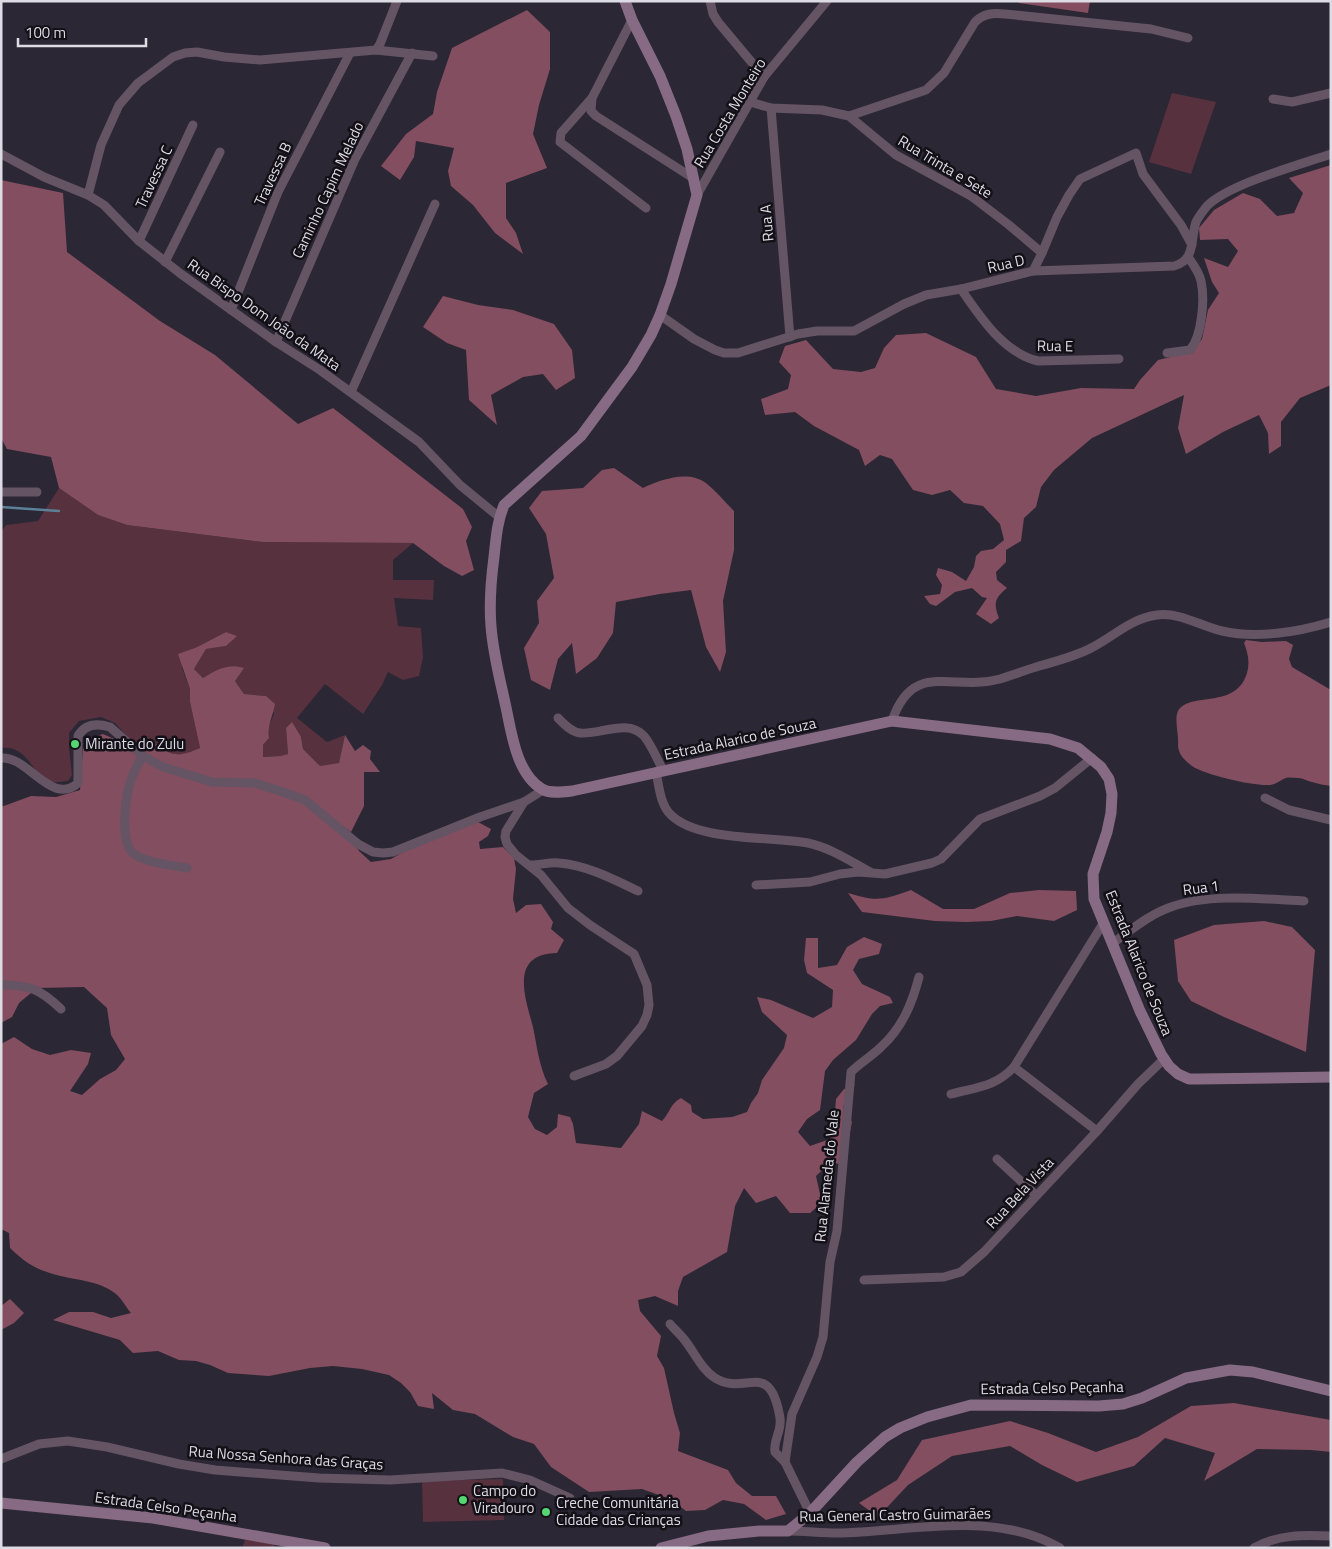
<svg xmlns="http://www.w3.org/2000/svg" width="1332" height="1549" font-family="'Titillium Web',sans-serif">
	<rect width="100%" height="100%" fill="#2b2734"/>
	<g fill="#57313e">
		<path d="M1172,93L1216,102L1191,174L1149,162Z"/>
		<path d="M59,488L98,515L127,525L263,542L413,543L393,560V580H434L433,600L394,598L398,626L421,628L423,657L419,676L403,680L388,672L382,685L363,714L325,684L297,718L327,742L345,735L339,764L320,766L303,749L301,737L286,728L288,754L280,756L262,757L263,745L269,738L268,728L274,714L266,696L244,694L235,681L243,668C228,663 216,670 203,678L194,669L206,649L226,646L236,636L226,632L195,648L182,668L190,689V702L200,748L185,755L166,753L141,746L144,755L115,723L101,717L79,721L69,733V748L72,775L68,781C63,781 57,783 52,782C30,776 30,745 1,748V532L6,525L38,521Z"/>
		<path d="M503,1479L504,1520L423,1522L422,1481Z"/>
		<path d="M246,1537L274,1541L275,1548H242Z"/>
	</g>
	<g fill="#834e5f">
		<path d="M1018,1H1090L1088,13L1019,3Z"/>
		<path d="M527,10L550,32V69L539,105L533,134L547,168L506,183V218L516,233L523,254L495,233L473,205L451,186L448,171L454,148L416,141L414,157L400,180L381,166L406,134L433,114L437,92L452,48Z"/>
		<path d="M1331,165V385L1300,398L1281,422V446L1269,454L1268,433L1259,415L1223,432L1186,454L1178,428L1184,395L1092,438L1054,470L1041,487L1036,507L1024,518L1021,541L1006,550V562L996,572L997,580L1007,588C995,598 993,603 999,618L991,624L976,614L987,598L982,597L972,588L955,592L936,606L930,604L924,596L940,594L942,585L936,575L938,568L952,572L966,581L974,567L976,556L981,551L993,549L1004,540L1000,524L983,506L964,503L950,490L932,495L913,490L892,459L880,455L865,466L859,450L814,426L795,412L765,415L761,399L788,389L791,375L779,362L785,346L806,340L833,369L861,372L875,368L884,348L896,335L926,333L976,357L996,389L1036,396L1081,388L1134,389L1140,380L1158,360L1191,352L1202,339L1208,310L1219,293L1212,282L1204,258L1228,267L1238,251L1228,239L1200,240L1199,228L1214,210L1243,193L1260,199L1277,216L1294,213L1303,193L1289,178Z"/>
		<path d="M1,180L63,193L67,252L160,321L215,355L298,424L333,408L463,509L472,527L466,541L474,570L462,576L444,566L413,543L263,542L127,525L98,515L59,488L51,457L7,449L1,438Z"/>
		<path d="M443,296L478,305L513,310L554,324L572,350L575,378L556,390L543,374L523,377L491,395L497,425L469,400L466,350L447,343L423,327Z"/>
		<path d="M614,468L643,488C662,479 688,470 706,483C716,491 725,502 734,511V550L723,601L726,652L720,672L706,647L691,590L660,594L616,602L613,633L597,658L576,674L572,643L558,659L550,690L531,680L524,648L539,623L537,601L554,578L546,534L529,508L542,491L583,488L602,470Z"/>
		<path d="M226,632L237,636L226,646L206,649L194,669L203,678C216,670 228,663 244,668L235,681L244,694L266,696L275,704C273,716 267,726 269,738L263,745V757L280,756L288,754L286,728L292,722L301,737L303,749L320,766L339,763L345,735L355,751L363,745L371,751L370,759L380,772H364V806L351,832L305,799L256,781L212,780L171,769L144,755L141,746L157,744C172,758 182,756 200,748L190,702V689L178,654L195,648Z"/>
		<path d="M1246,640L1262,642L1286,641L1293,645L1289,659L1292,667L1331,690V786C1325,785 1318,784 1312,782C1307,781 1303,778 1298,778C1294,778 1290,777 1286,778C1280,780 1276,785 1269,785C1253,786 1205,775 1192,766C1185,761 1178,754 1178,745C1179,735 1174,719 1178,711C1190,691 1236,710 1247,673C1250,663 1248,653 1244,643Z"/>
		<path d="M103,734L119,741L129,749L170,771L255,785L305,802L355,844L359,851L371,862L391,859L407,850L478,822L491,829L488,836L479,842L480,849L503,847L514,858L516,869L513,899L516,913L526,905L541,904L553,922L551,929L564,940L557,953C509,954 525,997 533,1027C537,1046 539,1066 548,1084L534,1093L528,1117L535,1129L547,1135L557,1127L558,1114L570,1117L573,1124L576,1143L621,1148L639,1124L642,1111L662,1121C671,1111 670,1104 681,1098L691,1105L692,1112L703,1119L732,1117L747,1112L751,1103L758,1093L762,1080L784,1048L787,1035L762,1012L757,997L771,1000L813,1018L832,1007L833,990L807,973L804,960L806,938H818V968L837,965L847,947L864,937L882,944L879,954L859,959L853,970L862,984L890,997L893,1003L880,1006L872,1014L856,1040L833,1060L825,1071L820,1110L807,1119L798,1132L810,1146L830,1139L834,1123L836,1099L844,1089L855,1084L843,1107L852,1122L843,1164L830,1163L816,1176L822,1203L810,1213H790L776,1196L756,1203L744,1188L735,1206L727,1252L683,1277L678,1291V1306L655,1296L638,1300L640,1311L661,1336L657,1356L664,1368L674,1413L680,1433L678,1451L728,1470L736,1483L752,1496H776L786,1514L766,1520L744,1504L723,1500L705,1510L686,1511L670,1499L642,1489L589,1492L551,1467L534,1444L513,1437L475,1414L453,1410L432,1393L434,1409L418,1406L410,1392L401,1383L389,1375L362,1369L333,1366L310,1368L269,1376L228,1373L210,1365L196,1361L179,1360L158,1351L133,1353L120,1340L53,1320L69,1312H93L111,1318L131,1313C126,1307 122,1299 116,1294C99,1280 72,1280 53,1274C33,1268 25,1262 10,1248L9,1233L1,1229V1044L14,1037L32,1049L50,1055L71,1050L91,1053L88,1064L70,1091L82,1095L100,1079L116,1070L125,1059L111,1035L107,1008L84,987L37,988L19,1003L12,1017L1,1023V807L31,796L56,797L80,790L83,749L91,738Z"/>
		<path d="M911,890L943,909H974L1010,893L1039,890L1076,891L1077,910L1054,921L1017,916L991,921L966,922L935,921L862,912L848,893C877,902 883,900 911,890Z"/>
		<path d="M1264,921L1292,927L1315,950L1306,1052L1224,1017L1191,1001L1178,981L1174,940L1214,925Z"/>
		<path d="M10,1299L24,1313L14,1323L1,1330V1306Z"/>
		<path d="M1234,1403L1331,1420V1452L1311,1450L1257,1449L1204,1481L1215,1453L1165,1438L1134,1466L1077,1482L1042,1465L1010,1446L952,1456L908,1485L878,1517L859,1503L897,1480L922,1440L1010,1421L1048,1433L1096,1452L1138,1437L1191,1406Z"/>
	</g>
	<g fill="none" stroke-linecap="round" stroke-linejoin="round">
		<path stroke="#5c8098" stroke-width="2.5" d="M1,507L59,511"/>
		<g stroke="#655464" stroke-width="9">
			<path d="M710,1L713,14L718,22L764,77"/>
			<path d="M632,20L592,98L591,111L596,116L693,178"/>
			<path d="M376,50L433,56"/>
			<path d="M592,98L561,133L560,142L646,208"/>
			<path d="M1273,99L1292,102L1331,93"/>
			<path d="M750,102L771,108L822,110L849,116L896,155L971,196L1009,225L1042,253L1033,271"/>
			<path d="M771,108L790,337"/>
			<path d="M849,116L926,90L944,73L975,22C984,13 993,13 1005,14L1151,29L1188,38"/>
			<path d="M1,154L44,177L88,195L104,205L139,241L181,274L276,342L320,370L419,442L460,485L499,517"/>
			<path d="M88,195L101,145L119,105L138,83L173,57L185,53L197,52L224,57L260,60L376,50L380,44L397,1"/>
			<path d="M697,195L764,77L827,1"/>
			<path d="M139,241L193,125"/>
			<path d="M1042,253L1057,217L1069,195L1080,179L1136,153L1143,174L1181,225L1192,245"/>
			<path d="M165,262L220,152"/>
			<path d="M961,289C980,317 1004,353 1038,361L1119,359"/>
			<path d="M231,310L278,192L350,53"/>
			<path d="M660,315L694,339L715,350L724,353H738L798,334L817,331H854L904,304L926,295L961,289L1033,271L1174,266C1196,260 1190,240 1196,222C1199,216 1203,211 1207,206C1229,184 1299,165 1331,154"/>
			<path d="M276,342L355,159L412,53"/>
			<path d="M1167,353L1190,350C1202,336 1205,299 1201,281C1199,272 1193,264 1188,257"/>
			<path d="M351,392L435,204"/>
			<path d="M1,492H37"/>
			<path d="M558,718C564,724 571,732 580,733C601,735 627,718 644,736C652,746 657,759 663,770"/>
			<path d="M892,721C913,659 953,692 1000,679C1013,675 1026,670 1039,666C1057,661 1077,656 1093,647C1114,636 1132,618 1157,615C1180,612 1200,626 1222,631C1256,639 1298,632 1331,622"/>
			<path d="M143,756C139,762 135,769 132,777C126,793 119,838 132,852C140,862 175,866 187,868"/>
			<path d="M1,758C27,755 52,807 78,783V736C85,724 97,723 110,727L143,756L163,767L212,782L255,783L283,792L305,800L358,844L373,852L383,853L393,852L480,817L524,802L543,790"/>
			<path d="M656,772C659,785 660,805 671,815C699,842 771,836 808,843C831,848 850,861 870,872"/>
			<path d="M1265,798L1289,810L1331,820"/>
			<path d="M524,802L506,831L505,837L507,844L516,855L541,875L568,908L590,925L634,954L647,985L649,1005L647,1015L642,1026L617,1056L606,1064L574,1076"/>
			<path d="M531,865C540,865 550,862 559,863C586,865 613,879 638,891"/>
			<path d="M756,885L810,882L840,874L858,872L885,874L932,863L941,859L980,819L1040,796L1055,788L1092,758"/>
			<path d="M1113,943C1131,930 1150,914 1171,907C1209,893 1264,899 1304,901"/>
			<path d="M1,985C30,985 40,989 61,1009"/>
			<path d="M1014,1067L1097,1131"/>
			<path d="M951,1094C977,1087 995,1087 1014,1067L1104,922"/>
			<path d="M997,1159L1036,1195"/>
			<path d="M864,1280L944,1277L961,1272L984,1252L1097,1131L1138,1084L1164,1059"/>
			<path d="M670,1324C674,1329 679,1333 683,1338C694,1351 701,1369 715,1378C745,1397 770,1357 780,1418C782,1431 773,1440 775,1452L785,1462"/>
			<path d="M1,1459L39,1444L68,1441L107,1447L179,1464L215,1470L319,1478L390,1480L502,1473L530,1480L570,1498"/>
			<path d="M810,1513L785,1462L792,1414L817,1357L823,1337L830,1262L837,1231L851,1072C861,1062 872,1056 881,1047C902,1028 912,1004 919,977"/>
			<path d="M788,1531C804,1531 821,1533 837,1533C911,1532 993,1509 1060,1548"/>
			<path d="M1254,1548C1278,1534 1304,1535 1331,1536"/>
		</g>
		<g stroke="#876b84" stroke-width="11">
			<path d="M625,1L632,20L660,76L676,116L687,149L697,195L671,284L660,315L651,335L632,367L581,436L504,505C497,522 496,539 494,557C491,580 489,603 491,626C493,655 501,683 507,712C512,737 518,775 542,789C550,794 563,792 572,791L892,721L1050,739L1078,748L1101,767L1109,779L1112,794L1111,813L1107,832L1093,874L1094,899L1140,1011L1161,1054L1169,1066L1178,1074L1189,1079H1198L1331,1077"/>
			<path d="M1,1503L153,1518L325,1548"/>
			<path d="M661,1548L708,1536L759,1531H788L810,1513L857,1462L885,1437L900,1428L927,1417L971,1405L1099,1406L1123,1404L1142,1398L1186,1378L1230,1370L1253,1372L1331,1391"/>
		</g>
	</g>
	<g fill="#54d672" stroke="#131117" stroke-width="2">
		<circle cx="75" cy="744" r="5"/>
		<circle cx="463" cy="1500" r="5"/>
		<circle cx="546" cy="1512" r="5"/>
	</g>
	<g text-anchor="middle" stroke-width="5" stroke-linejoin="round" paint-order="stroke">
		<g font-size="15" fill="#dddbe4" stroke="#131117">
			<text transform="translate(730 113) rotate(-59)" y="5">Rua Costa Monteiro</text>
			<text transform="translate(945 167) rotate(31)" y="5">Rua Trinta e Sete</text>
			<text transform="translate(273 174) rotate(-65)" y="5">Travessa B</text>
			<text transform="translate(154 177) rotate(-65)" y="5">Travessa C</text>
			<text transform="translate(328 190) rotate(-65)" y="5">Caminho Capim Melado</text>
			<text transform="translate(767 223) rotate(-95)" y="5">Rua A</text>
			<text transform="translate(1006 264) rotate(-13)" y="5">Rua D</text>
			<text transform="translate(264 315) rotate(35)" y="5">Rua Bispo Dom João da Mata</text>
			<text transform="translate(1055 346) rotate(1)" y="5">Rua E</text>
			<text transform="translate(740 739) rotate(-12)" y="5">Estrada Alarico de Souza</text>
			<text transform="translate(1201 888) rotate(-7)" y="5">Rua 1</text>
			<text transform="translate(1139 963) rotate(68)" y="5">Estrada Alarico de Souza</text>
			<text transform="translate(827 1176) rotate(-84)" y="5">Rua Alameda do Vale</text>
			<text transform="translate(1020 1193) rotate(-47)" y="5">Rua Bela Vista</text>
			<text transform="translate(1052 1388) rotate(-1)" y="5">Estrada Celso Peçanha</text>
			<text transform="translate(286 1458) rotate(4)" y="5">Rua Nossa Senhora das Graças</text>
			<text transform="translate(166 1507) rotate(8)" y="5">Estrada Celso Peçanha</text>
			<text transform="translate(895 1515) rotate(-1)" y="5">Rua General Castro Guimarães</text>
		</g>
		<g font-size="15" fill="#dddbe4" stroke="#131117" text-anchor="start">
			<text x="85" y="749">Mirante do Zulu</text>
			<text x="473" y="1496">Campo do<tspan x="473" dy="17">Viradouro</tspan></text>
			<text x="556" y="1508">Creche Comunitária<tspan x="556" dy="17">Cidade das Crianças</tspan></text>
		</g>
	</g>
	<rect width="1332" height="1549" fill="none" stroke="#dddbe4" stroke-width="5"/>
	<path d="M18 38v8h128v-8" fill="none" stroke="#dddbe4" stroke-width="2.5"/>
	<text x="25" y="38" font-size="15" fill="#dddbe4" stroke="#131117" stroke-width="4" paint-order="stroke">100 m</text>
</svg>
